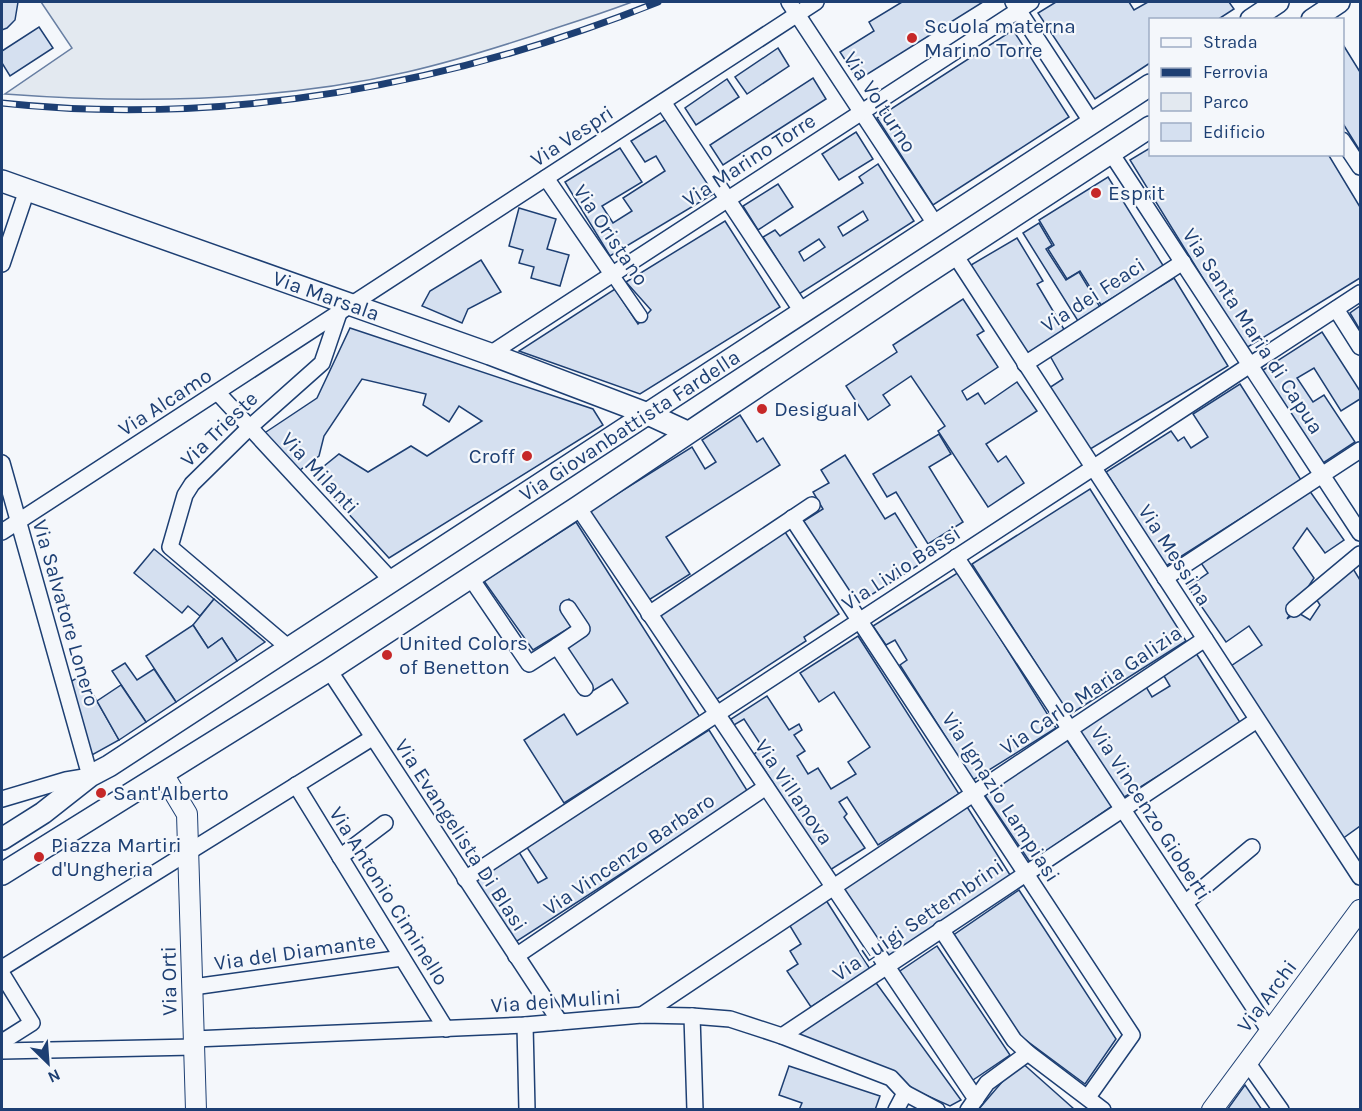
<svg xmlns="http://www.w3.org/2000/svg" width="1362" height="1111" font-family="Karla,sans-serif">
	<rect width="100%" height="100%" fill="#f4f7fb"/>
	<path fill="#e3e9f0" stroke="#687fa3" stroke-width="1.5" d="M41,2H632C608,11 584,19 559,27C509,44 459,60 407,72C276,102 139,104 5,94L72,48Z"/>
	<g fill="#d5e0f0" stroke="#1d3f73" stroke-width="1.5" fill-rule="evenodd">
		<path d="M2,2H18L15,20L7,28L2,30Z"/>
		<path d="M902,2H983L858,80L840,52L874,31L869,22Z"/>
		<path d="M1056,2H1129L1134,10L1148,2H1229L1234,9L1217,20H1150V63L1095,99L1038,13Z"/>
		<path d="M39,27L53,48L10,76L2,63V51Z"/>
		<path d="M1013,30L1069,117L933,205L877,118Z"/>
		<path d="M1342,43L1360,72V151L1342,122Z"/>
		<path d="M778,48L789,66L747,94L735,77Z"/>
		<path d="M813,78L826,99L723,165L710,145Z"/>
		<path d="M727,79L739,97L696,125L685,108Z"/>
		<path d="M668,118L715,193L610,256L565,182L620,148L642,182L602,206L613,223L632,211L623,198L665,171L656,156L645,162L631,141Z"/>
		<path d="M856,132L873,159L839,180L822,154Z"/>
		<path d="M1150,148V154H1328L1360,207V278L1246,348L1130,160Z"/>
		<path d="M878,164L914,221L799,294L763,237L775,230L780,236L863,183L859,177ZM863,211L868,220L843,236L838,227ZM819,239L825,247L804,261L799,252Z"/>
		<path d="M1108,177L1164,267L1101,305L1080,271L1067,279L1048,249L1054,245L1039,220Z"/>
		<path d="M778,184L793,207L758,230L743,206Z"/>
		<path d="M519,208L556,219L547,249L569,255L560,286L531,278L534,267L519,263L523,250L509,246Z"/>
		<path d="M725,221L780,307L640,394L519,351L615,289L638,324L651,310L626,282Z"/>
		<path d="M1039,223L1052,245L1046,249L1066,280L1079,272L1100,307L1078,321L1023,233Z"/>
		<path d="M1017,238L1043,281L1037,284L1065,331L1025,355L971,265Z"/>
		<path d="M481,260L501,292L468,309L462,323L422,306L430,291Z"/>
		<path d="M1174,278L1228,366L1087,451L1049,388L1063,379L1049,354Z"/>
		<path d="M963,299L984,331L977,335L998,367L962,391L967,400L978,393L985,404L1017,382L1037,411L986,444L998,462L1006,456L1024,483L988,507L938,431L945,426L911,376L883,395L890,405L868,420L846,386L897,352L893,345Z"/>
		<path d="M1360,306V330L1350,313Z"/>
		<path d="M350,328L593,409L603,425L389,558L313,475L339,454L368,472L411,446L427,456L482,421L459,406L449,422L423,405L426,394L362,379L324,436L319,456L300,470L263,434L317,398Z"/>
		<path d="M1322,332L1360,391V399L1341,411L1314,368L1297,378L1313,402L1324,395L1355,442L1320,465L1260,372Z"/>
		<path d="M1240,384L1301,480L1166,566L1106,472L1171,431L1178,441L1184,437L1191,448L1208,437L1193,414Z"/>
		<path d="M740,415L757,442L763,438L780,465L666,537L690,574L644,603L585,514L692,447L705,469L716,462L702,440Z"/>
		<path d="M939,434L951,454L929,467L963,522L928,544L896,492L887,497L873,474Z"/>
		<path d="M845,455L885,519L895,513L925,561L852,607L799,524L823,509L813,492L829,483L821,470Z"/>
		<path d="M1090,489L1186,641L1069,715L972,564Z"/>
		<path d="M1309,490L1344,540L1325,553L1307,528L1293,548L1314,578L1287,619L1297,612L1310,620L1320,605L1313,594L1352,567L1360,580V826L1342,839L1225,670L1262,645L1249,626L1226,642L1188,587L1208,573L1201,563Z"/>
		<path d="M576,522L700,717L564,803L524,740L564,714L577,735L628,703L612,679L591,692L562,646L589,629L569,599L561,604L574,625L533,650L484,581Z"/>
		<path d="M785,532L839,614L804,637L806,641L711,703L655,617Z"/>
		<path d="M154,549L214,599L200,616L188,606L182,613L134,573Z"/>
		<path d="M959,572L1056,728L973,780L900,665L907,660L895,640L886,645L873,626Z"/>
		<path d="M214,599L265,642L237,661L222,638L208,648L193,625Z"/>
		<path d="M193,625L208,648L222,638L237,661L176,702L146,656Z"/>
		<path d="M858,636L959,794L878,845L847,797L839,802L847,814L844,817L865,848L830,870L754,754L763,748L744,719L734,725L731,719L767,696L789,730L799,724L802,730L794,735L805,751L797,756L808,774L818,768L831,789L856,774L848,762L870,747L834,692L819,702L800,673Z"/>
		<path d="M1194,650L1241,724L1118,801L1073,730L1145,685L1152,697L1170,686L1161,671Z"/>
		<path d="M125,663L137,680L154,669L176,702L146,722L112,671Z"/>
		<path d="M82,675L119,740L92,755L70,682Z"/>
		<path d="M121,685L146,722L119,740L97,701Z"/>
		<path d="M709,730L748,792L514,943L474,880L519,852L538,883L547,878L526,846Z"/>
		<path d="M1064,736L1112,806L1030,862L982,791Z"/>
		<path d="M964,802L1012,878L884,959L839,887Z"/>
		<path d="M1019,890L1116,1039L1085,1084L1019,1035L952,936Z"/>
		<path d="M824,897L870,969L811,1007L787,971L798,964L790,951L801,944L787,921Z"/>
		<path d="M937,946L1010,1055L970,1082L897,973Z"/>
		<path d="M874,980L961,1100L950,1106L794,1036Z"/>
		<path d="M1020,1061L1074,1109L978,1110Z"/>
		<path d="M789,1066L880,1096L875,1110H799L802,1103L779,1095Z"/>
		<path d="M1245,1085L1262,1110H1227Z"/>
	</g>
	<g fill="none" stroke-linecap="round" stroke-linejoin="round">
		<defs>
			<path id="pedestrian" d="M612,274L641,316"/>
			<g id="minor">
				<path d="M789,2L936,225"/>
				<path d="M1013,2L1092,123"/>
				<path d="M663,102L803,313"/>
				<path d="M1342,140L1360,167"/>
				<path d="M1111,153L1360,533"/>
				<path d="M546,178L612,274"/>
				<path d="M955,255L1360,877"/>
				<path d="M2,264L27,190"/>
				<path d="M1336,309L1360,347"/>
				<path d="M490,354L1031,2"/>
				<path d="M1025,364L1183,262"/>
				<path d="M218,393L392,581"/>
				<path d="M2,463L90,776L66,780L2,799"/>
				<path d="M578,507L976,1099"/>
				<path d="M792,518L1132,1035L1088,1097"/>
				<path d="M2,532L816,2"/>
				<path d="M956,557L1270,1032"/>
				<path d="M470,577L529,664L557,646L585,688"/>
				<path d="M1165,578L1360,450"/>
				<path d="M1294,609L1360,554"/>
				<path d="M649,614L812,505"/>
				<path d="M557,646L582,629L568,608"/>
				<path d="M289,648L170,547L185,495L192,484L250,427L322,363L339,313"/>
				<path d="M329,670L560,1022"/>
				<path d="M296,785L446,1029"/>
				<path d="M340,857L385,823"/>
				<path d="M465,879L1360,293"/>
				<path d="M1185,903L1252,847"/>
				<path d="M941,929L1014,1040L1028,1053L1103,1110"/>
				<path d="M516,956L766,787"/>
				<path d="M2,968L372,738"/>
				<path d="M2,974L32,1023L2,1042"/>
				<path d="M193,987L402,958"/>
				<path d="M642,1015L1205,639"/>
				<path d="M692,1016L695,1110"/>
				<path d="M525,1025L527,1110"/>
				<path d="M782,1036L1257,720"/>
				<path d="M194,1039L525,1025L642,1015L692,1016L730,1019L782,1036L891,1078L905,1093"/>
				<path d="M2,1051L194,1047"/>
				<path d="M1247,1062L1281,1110"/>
				<path d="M896,1110L905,1093L937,1110"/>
				<path d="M968,1110L987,1083L1028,1053"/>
			</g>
			<g id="tertiary">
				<path d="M163,774L187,814L196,1110"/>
				<path d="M1212,1110L1360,910"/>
			</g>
			<g id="secondary">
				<path d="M1251,20L1278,2"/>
				<path d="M1312,20L1339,2"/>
				<path id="s1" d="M2,181L490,354L648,414L687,432"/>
				<path id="s2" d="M2,839L43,813L90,776L109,766L1150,85"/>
				<path d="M2,874L329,670L578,507L910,284L1150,127"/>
			</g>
		</defs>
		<use href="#pedestrian" stroke="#1d3f73" stroke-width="15"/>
		<use href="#minor" stroke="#1d3f73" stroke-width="18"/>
		<use href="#tertiary" stroke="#1d3f73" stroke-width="22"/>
		<use href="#secondary" stroke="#1d3f73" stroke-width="24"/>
		<use href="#pedestrian" stroke="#f4f7fb" stroke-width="12"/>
		<use href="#minor" stroke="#f4f7fb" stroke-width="15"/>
		<use href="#tertiary" stroke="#f4f7fb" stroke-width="20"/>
		<use href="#secondary" stroke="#f4f7fb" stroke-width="21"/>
		<defs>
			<path id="rail" d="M2,103C225,127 451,85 658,2"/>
		</defs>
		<use href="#rail" stroke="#1d3f73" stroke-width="7"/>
		<use href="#rail" stroke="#f4f7fb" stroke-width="4.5" stroke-dasharray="14" stroke-linecap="butt"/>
	</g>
	<g fill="#c62828" stroke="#f4f7fb" stroke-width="2">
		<circle cx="912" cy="38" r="6"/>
		<circle cx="1096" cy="193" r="6"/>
		<circle cx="762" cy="409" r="6"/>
		<circle cx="527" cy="456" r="6"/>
		<circle cx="387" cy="655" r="6"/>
		<circle cx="101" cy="793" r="6"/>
		<circle cx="39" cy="857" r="6"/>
	</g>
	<g text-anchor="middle" stroke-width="4.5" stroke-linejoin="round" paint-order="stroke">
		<g font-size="21" fill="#1d3f73" stroke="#f4f7fb" text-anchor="start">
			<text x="924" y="33">Scuola materna<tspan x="924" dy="24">Marino Torre</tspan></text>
			<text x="1108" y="200">Esprit</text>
			<text x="774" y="416">Desigual</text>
			<text x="515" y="463" text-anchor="end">Croff</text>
			<text x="399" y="650">United Colors<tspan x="399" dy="24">of Benetton</tspan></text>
			<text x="113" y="800">Sant'Alberto</text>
			<text x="51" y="852">Piazza Martiri<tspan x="51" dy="24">d'Ungheria</tspan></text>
		</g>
		<g font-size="21" fill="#1d3f73" stroke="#f4f7fb">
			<text transform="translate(880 102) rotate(57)" y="7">Via Volturno</text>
			<text transform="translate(572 136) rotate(-33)" y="7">Via Vespri</text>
			<text transform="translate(749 160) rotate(-33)" y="7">Via Marino Torre</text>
			<text transform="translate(611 235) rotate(56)" y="7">Via Oristano</text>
			<text transform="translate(1093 295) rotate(-33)" y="7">Via dei Feaci</text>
			<text dy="7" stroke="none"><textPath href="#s1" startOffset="344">Via Marsala</textPath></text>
			<text transform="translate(1253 331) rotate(57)" y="7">Via Santa Maria di Capua</text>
			<text transform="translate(165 402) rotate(-33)" y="7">Via Alcamo</text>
			<text dy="7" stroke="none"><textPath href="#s2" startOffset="752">Via Giovanbattista Fardella</textPath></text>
			<text transform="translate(219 429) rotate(-44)" y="7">Via Trieste</text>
			<text transform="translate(320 473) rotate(47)" y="7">Via Milanti</text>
			<text transform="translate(1175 555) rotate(57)" y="7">Via Messina</text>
			<text transform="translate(901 568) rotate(-33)" y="7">Via Livio Bassi</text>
			<text transform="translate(66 613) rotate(74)" y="7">Via Salvatore Lonero</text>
			<text transform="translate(1091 690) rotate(-34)" y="7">Via Carlo Maria Galizia</text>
			<text transform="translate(794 792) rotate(56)" y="7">Via Villanova</text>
			<text transform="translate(1001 797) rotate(57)" y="7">Via Ignazio Lampiasi</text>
			<text transform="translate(1151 813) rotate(57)" y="7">Via Vincenzo Gioberti</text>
			<text transform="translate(461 835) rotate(57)" y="7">Via Evangelista Di Blasi</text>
			<text transform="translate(629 854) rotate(-34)" y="7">Via Vincenzo Barbaro</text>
			<text transform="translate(389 896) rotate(58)" y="7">Via Antonio Ciminello</text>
			<text transform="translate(918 920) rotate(-34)" y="7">Via Luigi Settembrini</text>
			<text transform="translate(295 952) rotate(-8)" y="7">Via del Diamante</text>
			<text transform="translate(169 981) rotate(-91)" y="7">Via Orti</text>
			<text transform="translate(1267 996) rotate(-53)" y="7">Via Archi</text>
			<text transform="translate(556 1001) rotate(-4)" y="7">Via dei Mulini</text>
		</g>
	</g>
	<rect width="1362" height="1111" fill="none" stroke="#1d3f73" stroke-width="6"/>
	<rect x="1149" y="18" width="195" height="138" fill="#f4f7fb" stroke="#9eadc5" stroke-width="1.5"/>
	<rect x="1161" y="38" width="30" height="9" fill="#f4f7fb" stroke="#9eadc5" stroke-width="1.5"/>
	<text x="1203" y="48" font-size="18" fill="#1d3f73">Strada</text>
	<rect x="1161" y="68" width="30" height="9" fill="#1d3f73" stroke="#9eadc5" stroke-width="1.5"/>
	<text x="1203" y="78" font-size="18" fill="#1d3f73">Ferrovia</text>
	<rect x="1161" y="93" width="30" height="18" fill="#e3e9f0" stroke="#9eadc5" stroke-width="1.5"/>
	<text x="1203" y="108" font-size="18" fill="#1d3f73">Parco</text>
	<rect x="1161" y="123" width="30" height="18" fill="#d5e0f0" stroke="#9eadc5" stroke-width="1.5"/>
	<text x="1203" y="138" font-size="18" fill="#1d3f73">Edificio</text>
	<g transform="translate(48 1063) rotate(155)" stroke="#f4f7fb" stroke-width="4.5" paint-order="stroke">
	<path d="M0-4.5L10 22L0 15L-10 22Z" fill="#1d3f73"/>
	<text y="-9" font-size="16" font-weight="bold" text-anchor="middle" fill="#1d3f73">N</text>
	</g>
</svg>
